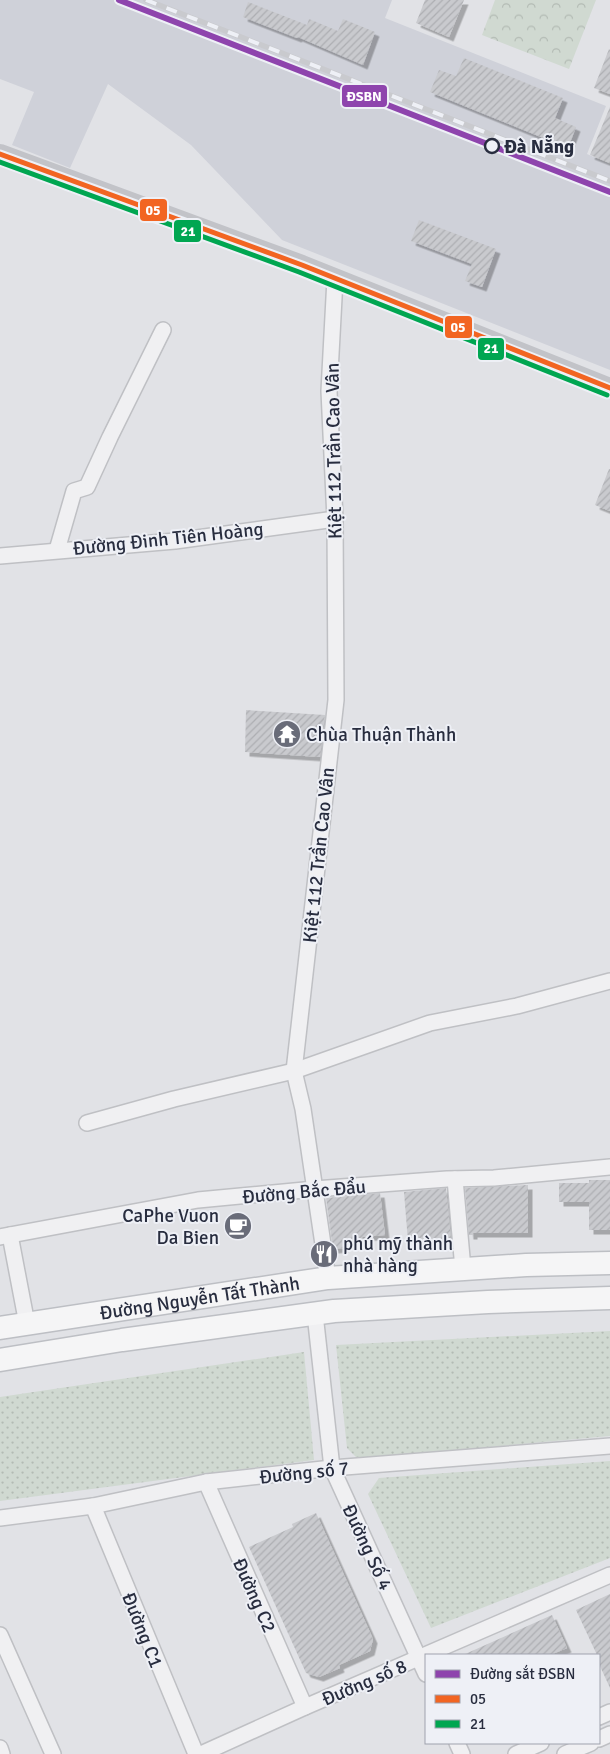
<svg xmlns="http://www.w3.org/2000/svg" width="610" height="1754" font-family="Signika,sans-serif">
	<defs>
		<pattern id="grass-dots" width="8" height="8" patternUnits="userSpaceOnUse" patternTransform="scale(1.25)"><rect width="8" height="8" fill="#d0d9d1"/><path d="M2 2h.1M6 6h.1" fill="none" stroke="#b3bbb4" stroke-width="1.8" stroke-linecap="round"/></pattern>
		<pattern id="forest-crowns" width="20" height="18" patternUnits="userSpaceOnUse" patternTransform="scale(1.25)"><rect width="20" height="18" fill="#d0d9d1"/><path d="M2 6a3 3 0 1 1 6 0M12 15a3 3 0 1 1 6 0" fill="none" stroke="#b3bbb4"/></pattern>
		<pattern id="building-hatch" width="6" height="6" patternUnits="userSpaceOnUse" patternTransform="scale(1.25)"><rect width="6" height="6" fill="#c9cace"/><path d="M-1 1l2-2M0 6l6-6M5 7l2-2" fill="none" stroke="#adaeb2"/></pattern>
		<filter id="shadow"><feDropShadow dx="4.5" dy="4.5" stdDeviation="0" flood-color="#0004"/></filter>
	</defs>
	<rect width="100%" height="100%" fill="#e1e2e6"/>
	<path fill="#cfd1d9" d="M0,0H392L385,18L606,106L587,154L610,164V370L282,240L191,145L108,84L70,168L12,145L34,92L0,79Z"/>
	<g fill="url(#grass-dots)">
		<path d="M610,1331V1436L358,1459L347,1448L336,1345Z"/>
		<path d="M304,1352L314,1460L0,1501V1397Z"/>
		<path d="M610,1461V1558L431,1628L368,1494L379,1478Z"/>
	</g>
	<path fill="url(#forest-crowns)" d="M495,0H596L569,69L482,35Z"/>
	<g fill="url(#building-hatch)" filter="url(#shadow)">
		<path d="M425,0H464L449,37L416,23Z"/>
		<path d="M248,2L307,25L309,19L338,31L343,19L375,32L363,65L298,37L297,38L243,17Z"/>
		<path d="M609,49L610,50V94L594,88Z"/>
		<path d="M464,58L563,98L555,118L576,127L568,148L430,92L439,70L456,76Z"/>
		<path d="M610,107V163L590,155Z"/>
		<path d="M419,220L496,249L482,287L465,281L472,264L411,241Z"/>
		<path d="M609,469H610V511L595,505Z"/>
		<path d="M246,710L325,715L320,757L245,752Z"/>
		<path d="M589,1180H610V1230H589V1202H559V1183H589Z"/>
		<path d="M528,1185V1233H473V1235H469L465,1188Z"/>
		<path d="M446,1188L451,1239L408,1242L404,1192Z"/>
		<path d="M380,1193L385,1235L362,1237L363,1243L343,1245L344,1248L333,1249L326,1198Z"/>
		<path d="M316,1513L373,1639L370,1651L339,1665L340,1668L319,1677L306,1673L249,1547L293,1527L292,1524Z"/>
		<path d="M610,1594V1688L599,1664V1655H597L576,1610Z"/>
		<path d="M552,1615L567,1648L550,1655H463Z"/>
	</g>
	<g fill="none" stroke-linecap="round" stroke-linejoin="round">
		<defs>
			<g id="minor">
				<path d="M57,550L74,491L87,487L110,437L163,330"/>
				<path d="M0,556L175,541L335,519"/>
				<path d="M87,1123L174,1099L294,1071L430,1023L517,1006L610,981"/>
				<path d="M455,1179L463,1269"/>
				<path d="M10,1235L27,1324"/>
				<path d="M0,1237L198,1200L315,1189L447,1179L494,1178L610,1167"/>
				<path d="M328,1278L303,1109L294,1071L336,700L335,519L329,391L335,279"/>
				<path d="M315,1314L332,1468L426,1674"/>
				<path d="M206,1482L305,1707"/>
				<path d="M93,1506L196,1754"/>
				<path d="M0,1518L93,1506L206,1482L332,1468L610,1446"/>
				<path d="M0,1635L53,1754"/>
				<path d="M599,1717L610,1712"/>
				<path d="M599,1739L610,1734"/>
				<path d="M457,1743L462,1754"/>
				<path d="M0,1748L2,1754"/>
				<path d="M201,1754L305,1707L610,1575"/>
				<path d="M516,1754L541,1743"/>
				<path d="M565,1754L591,1743"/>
			</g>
			<g id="primary">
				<path id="s1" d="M0,1328L328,1278L526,1265L610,1263"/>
				<path d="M0,1360L122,1340L334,1311L488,1302L610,1298"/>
			</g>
		</defs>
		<use href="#minor" stroke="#bfc0c4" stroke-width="18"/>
		<use href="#primary" stroke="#bdbfc4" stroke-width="25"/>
		<use href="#minor" stroke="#f0f0f2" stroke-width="15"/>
		<path stroke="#c2c3c8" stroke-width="20" d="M0,154L302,265L610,388"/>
		<use href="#primary" stroke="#f5f5f6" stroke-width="22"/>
		<defs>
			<path id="rail" d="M146,0L610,181"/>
		</defs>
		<use href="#rail" stroke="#c9cace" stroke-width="5.5"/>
		<use href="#rail" stroke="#eef0f6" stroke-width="4" stroke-dasharray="11" stroke-linecap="butt"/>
		<defs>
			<path id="bus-1" d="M0,154L302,265L610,388"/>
			<path id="bus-2" d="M0,162L299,272L607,395"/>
		</defs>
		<use href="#bus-1" stroke="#eef0f6" stroke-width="9"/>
		<use href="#bus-2" stroke="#eef0f6" stroke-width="9"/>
		<use href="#bus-1" stroke="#f26522" stroke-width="5"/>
		<use href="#bus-2" stroke="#00a651" stroke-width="5"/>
		<defs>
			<path id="rail-1" d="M119,0L610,192"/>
		</defs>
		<use href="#rail-1" stroke="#eef0f6" stroke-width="10"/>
		<use href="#rail-1" stroke="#8e44ad" stroke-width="6"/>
	</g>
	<defs>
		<symbol id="temple-disc" viewBox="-11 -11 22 22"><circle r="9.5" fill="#696c79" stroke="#eef0f6"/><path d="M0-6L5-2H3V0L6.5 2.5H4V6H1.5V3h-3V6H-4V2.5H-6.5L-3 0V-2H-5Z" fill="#fff"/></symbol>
		<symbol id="cafe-disc" viewBox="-11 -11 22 22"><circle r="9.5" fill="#696c79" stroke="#eef0f6"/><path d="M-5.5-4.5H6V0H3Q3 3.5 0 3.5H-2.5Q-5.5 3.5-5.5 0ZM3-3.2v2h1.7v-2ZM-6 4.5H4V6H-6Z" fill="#fff"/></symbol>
		<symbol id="restaurant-disc" viewBox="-11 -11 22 22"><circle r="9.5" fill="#696c79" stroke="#eef0f6"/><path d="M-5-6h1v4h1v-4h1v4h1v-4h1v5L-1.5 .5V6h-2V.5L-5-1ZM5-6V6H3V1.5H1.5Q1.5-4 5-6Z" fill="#fff"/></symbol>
	</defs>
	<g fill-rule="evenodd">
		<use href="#temple-disc" x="271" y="718" width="32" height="32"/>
		<use href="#cafe-disc" x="222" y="1210" width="32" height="32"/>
		<use href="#restaurant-disc" x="308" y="1238" width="32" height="32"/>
	</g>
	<circle fill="#eef0f6" stroke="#282d3f" stroke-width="2.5" cx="492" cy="146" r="7"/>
	<g text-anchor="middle" stroke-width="4" stroke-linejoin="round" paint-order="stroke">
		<g font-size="19" font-weight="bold" fill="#282d3f" stroke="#eef0f6" text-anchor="start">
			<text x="504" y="153">Đà Nẵng</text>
		</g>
		<g font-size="19" fill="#282d3f" stroke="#eef0f6">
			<text transform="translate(333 451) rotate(-91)" y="7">Kiệt 112 Trần Cao Vân</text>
			<text transform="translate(168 538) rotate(-6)" y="7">Đường Đinh Tiên Hoàng</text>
			<text transform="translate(318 855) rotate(-84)" y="7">Kiệt 112 Trần Cao Vân</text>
			<text transform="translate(304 1191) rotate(-5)" y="7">Đường Bắc Đẩu</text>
			<text dy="7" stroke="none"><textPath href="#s1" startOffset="202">Đường Nguyễn Tất Thành</textPath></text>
			<text transform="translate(304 1472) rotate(-6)" y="7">Đường số 7</text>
			<text transform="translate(368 1547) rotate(65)" y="7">Đường Số 4</text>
			<text transform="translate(255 1595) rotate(66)" y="7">Đường C2</text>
			<text transform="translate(143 1630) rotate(68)" y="7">Đường C1</text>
			<text transform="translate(364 1682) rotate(-23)" y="7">Đường số 8</text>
		</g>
		<g font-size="19" fill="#282d3f" stroke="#eef0f6" text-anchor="start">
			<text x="306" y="741">Chùa Thuận Thành</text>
			<text x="219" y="1222" text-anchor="end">CaPhe Vuon<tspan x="219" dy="22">Da Bien</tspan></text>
			<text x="343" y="1250">phú mỹ thành<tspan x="343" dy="22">nhà hàng</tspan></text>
		</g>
	</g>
	<g stroke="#eef0f6" stroke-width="2">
		<rect x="341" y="84" width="47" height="24" rx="5" fill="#8e44ad"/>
		<rect x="139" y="198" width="29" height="24" rx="5" fill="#f26522"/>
		<rect x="173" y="219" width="29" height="24" rx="5" fill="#00a651"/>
		<rect x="444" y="315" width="29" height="24" rx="5" fill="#f26522"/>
		<rect x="477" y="337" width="28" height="24" rx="5" fill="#00a651"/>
	</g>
	<g font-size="14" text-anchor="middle" font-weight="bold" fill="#fff">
		<text x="364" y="101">ĐSBN</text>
		<text x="153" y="215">05</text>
		<text x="188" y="236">21</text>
		<text x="458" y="332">05</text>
		<text x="491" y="353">21</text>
	</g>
	<rect x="425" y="1654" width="175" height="90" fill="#eef0f6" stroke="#9fa2ad"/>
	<rect x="435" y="1670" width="25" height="8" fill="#8e44ad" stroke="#9fa2ad"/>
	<text x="470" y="1679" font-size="15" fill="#282d3f">Đường sắt ĐSBN</text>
	<rect x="435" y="1695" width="25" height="8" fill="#f26522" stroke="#9fa2ad"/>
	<text x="470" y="1704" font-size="15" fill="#282d3f">05</text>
	<rect x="435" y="1720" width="25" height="8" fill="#00a651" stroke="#9fa2ad"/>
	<text x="470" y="1729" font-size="15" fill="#282d3f">21</text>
</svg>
